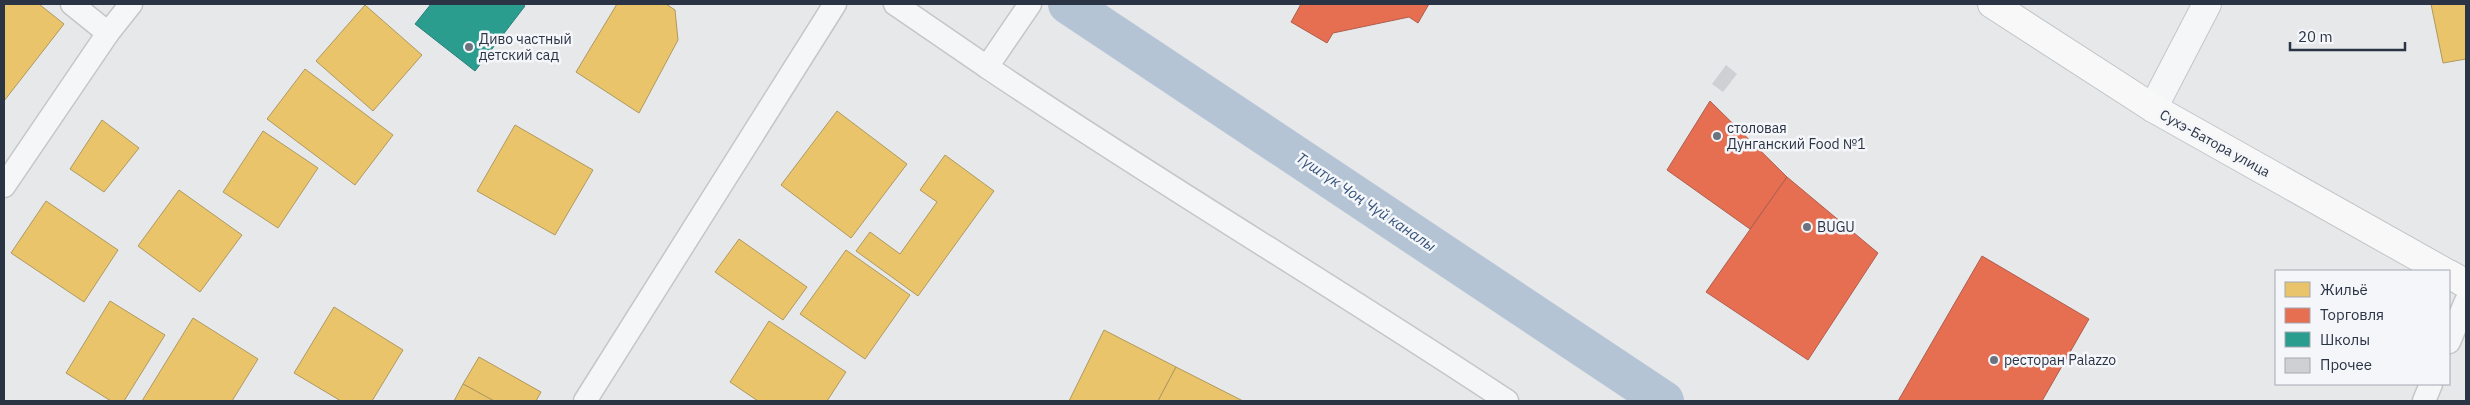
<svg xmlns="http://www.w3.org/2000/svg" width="2470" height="405" font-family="'IBM Plex Sans',sans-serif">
	<rect width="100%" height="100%" fill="#e6e8ea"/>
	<g fill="#e9c46a" stroke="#b0995f">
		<path d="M4,4H39L64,24L4,101Z"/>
		<path d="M617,4H666L675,10L678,40L639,113L576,72Z"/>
		<path d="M2431,4H2466V59L2443,63Z"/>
		<path d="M365,5L422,55L373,111L316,61Z"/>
		<path d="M305,69L393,135L355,185L267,119Z"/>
		<path d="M837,111L907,164L851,238L781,185Z"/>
		<path d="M102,120L139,148L104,192L70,169Z"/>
		<path d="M515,125L593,170L555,235L477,191Z"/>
		<path d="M263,131L318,168L278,228L223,192Z"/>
		<path d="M945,155L994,191L918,296L856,251L870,232L900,254L937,202L920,190Z"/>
		<path d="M179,190L242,235L200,292L138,246Z"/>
		<path d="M46,201L118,250L84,302L11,253Z"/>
		<path d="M739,239L807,287L783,320L715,272Z"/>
		<path d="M846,250L910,295L865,359L800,314Z"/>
		<path d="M110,301L165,335L124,401H111L66,373Z"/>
		<path d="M334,307L403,350L372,401H341L294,373Z"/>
		<path d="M193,318L258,359L232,401H142Z"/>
		<path d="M769,321L846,372L827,401H758L730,382Z"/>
		<path d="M1104,330L1176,367L1158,401H1069Z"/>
		<path d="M479,357L541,392L536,401H494L463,384Z"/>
		<path d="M1176,367L1243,401H1158Z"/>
		<path d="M463,384L494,401H454Z"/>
	</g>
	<g fill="#e76f51" stroke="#af5d4d">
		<path d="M1301,4H1429L1418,23L1409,17L1333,33L1327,43L1291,22Z"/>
		<path d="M1710,101L1787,177L1750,229L1667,170Z"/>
		<path d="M1787,177L1878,253L1808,360L1706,292Z"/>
		<path d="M1982,256L2089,319L2042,401H1898Z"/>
	</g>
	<path fill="#2a9d8f" stroke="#2a7e79" d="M431,4H522L525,6L475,71L415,24Z"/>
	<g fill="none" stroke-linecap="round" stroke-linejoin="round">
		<path stroke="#b4c4d5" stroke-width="40" d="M1068,4L1664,401"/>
	</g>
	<path fill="#ced0d3" d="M1726,65L1737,74L1723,92L1712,84Z"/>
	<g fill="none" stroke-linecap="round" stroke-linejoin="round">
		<defs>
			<g id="service">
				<path d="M72,4L108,33"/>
				<path d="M895,4L987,67"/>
				<path d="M1030,4L987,67C1158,182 1335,287 1507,401"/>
				<path d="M4,186L108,33L131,4"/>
				<path d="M2449,342L2466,301"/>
				<path d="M585,401L835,4"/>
				<path d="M2424,401L2431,384"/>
			</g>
			<path id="minor" d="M2153,108L2207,4"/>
			<g id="primary">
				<path d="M1992,4L2153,108L2443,271"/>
				<path d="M2449,274L2466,284"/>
			</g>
		</defs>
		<use href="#service" stroke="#c4c6c8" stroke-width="25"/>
		<use href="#minor" stroke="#c4c6c8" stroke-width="30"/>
		<use href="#primary" stroke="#c2c5c8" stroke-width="30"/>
		<use href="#service" stroke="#f5f6f7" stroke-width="22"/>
		<use href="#minor" stroke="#f5f6f7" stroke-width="28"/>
		<use href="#primary" stroke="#f8f8f8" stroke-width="28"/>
	</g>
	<g fill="#6c737f" stroke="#f4f6f9" stroke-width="2">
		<circle cx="469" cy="47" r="5"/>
		<circle cx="1717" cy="136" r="5"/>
		<circle cx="1807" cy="227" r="5"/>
		<circle cx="1994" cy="360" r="5"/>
	</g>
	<g text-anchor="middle" stroke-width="5" stroke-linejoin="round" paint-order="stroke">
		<g font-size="14" fill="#2b3445" stroke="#f4f6f9" text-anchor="start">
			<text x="479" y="44">Диво частный<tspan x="479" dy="16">детский сад</tspan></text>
			<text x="1727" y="133">столовая<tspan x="1727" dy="16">Дунганский Food №1</tspan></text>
			<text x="1817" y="232">BUGU</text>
			<text x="2004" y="365">ресторан Palazzo</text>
		</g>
		<g font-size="14" fill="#2b3445" stroke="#f4f6f9">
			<text transform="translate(2215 143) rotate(29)" y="5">Сухэ-Батора улица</text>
		</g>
		<g font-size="15" font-style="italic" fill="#34527a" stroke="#f4f6f9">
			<text transform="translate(1366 202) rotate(34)" y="5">Түштүк Чоң Чүй каналы</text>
		</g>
	</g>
	<rect width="2470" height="405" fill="none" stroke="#2b3445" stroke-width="10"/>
	<rect x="2275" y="270" width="175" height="115" fill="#f4f6f9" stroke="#a4a8b1"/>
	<rect x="2285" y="282" width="25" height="15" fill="#e9c46a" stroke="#a4a8b1"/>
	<text x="2320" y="295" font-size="15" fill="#2b3445">Жильё</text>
	<rect x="2285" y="308" width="25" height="15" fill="#e76f51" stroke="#a4a8b1"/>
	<text x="2320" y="320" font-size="15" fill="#2b3445">Торговля</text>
	<rect x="2285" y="332" width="25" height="15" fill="#2a9d8f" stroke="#a4a8b1"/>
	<text x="2320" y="345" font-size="15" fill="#2b3445">Школы</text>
	<rect x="2285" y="358" width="25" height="15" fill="#ced0d3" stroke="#a4a8b1"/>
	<text x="2320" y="370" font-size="15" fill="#2b3445">Прочее</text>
	<path d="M2290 42v8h115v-8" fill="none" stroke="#2b3445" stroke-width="2.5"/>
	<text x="2298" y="42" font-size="15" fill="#2b3445" stroke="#f4f6f9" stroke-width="4" paint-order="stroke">20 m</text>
</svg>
